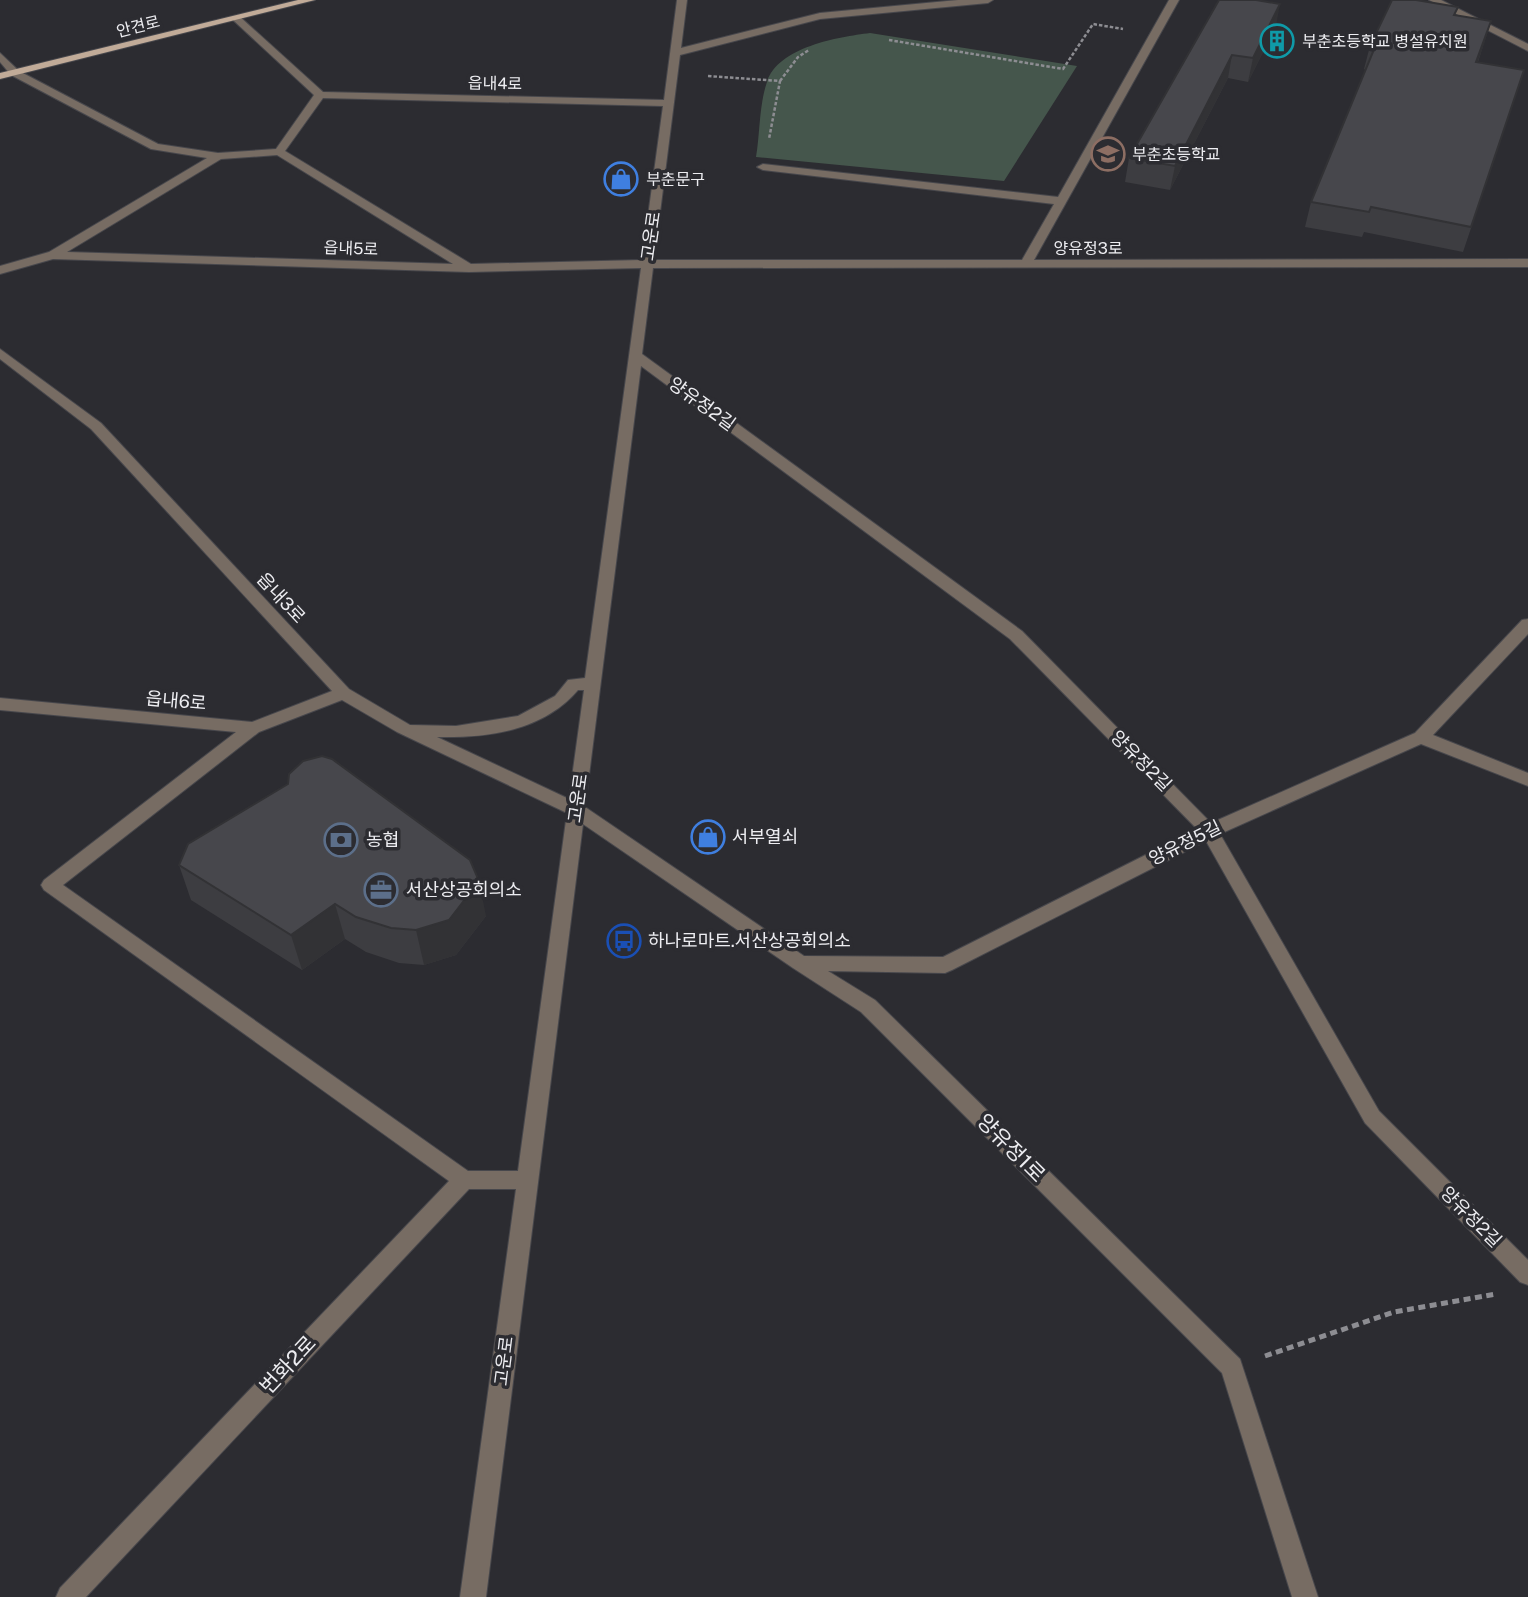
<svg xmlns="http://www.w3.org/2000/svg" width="1528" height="1597" font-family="'Public Sans','Noto Sans KR',sans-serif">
	<rect width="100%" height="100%" fill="#2c2c31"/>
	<path fill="#45564c" d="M870,33L1077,66L1004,181L756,157C760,134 759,105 767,82C778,47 838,37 870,33Z"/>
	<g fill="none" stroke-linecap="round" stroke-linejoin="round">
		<defs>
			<g id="minor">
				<path d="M677,0H687L681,48L820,13L958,0H993L988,3L820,19L680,55L654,260H1022L1054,204L763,170L757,167L763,164L1058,197L1169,0H1179L1034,260L1528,259V267L653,268L642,354L1022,631L1211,823L1415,733L1522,620L1528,619V634L1433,735L1528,773V786L1421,744L1220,834L1379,1111L1528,1260V1285L1520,1282L1365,1123L1206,841L952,970L945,973L828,971L875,1000L1240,1359L1318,1597H1292L1222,1373L861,1012L793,968L583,824L486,1597H460L516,1189H469L86,1597H56L60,1588L449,1181L44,890L41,885L44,880L236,732L0,710V698L252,722L332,691L91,429L0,359V349L101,423L349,689L410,725L456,726L518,716L555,696L568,680L585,678L641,268L469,272L53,259L0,274V266L49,252L207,158L151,149L11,75L0,62V53L19,71L158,144L218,153L276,149L314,95L233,20V16H239L323,92L664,100ZM323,98L663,106L642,260L471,264L285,151ZM277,155L453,264L67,252L221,159ZM641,366L1010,639L1197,829L943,957L804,956L585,807ZM578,690H584L569,799L437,737C488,738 543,731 578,690ZM342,700L397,732L567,813L518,1171H468L63,885L259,732Z"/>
				<path d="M1429,0H1441L1528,44V51Z"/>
			</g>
			<path id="major" d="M298,0H315L0,79V73Z"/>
		</defs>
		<use href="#minor" stroke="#47474c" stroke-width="2"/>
		<use href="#major" stroke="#47474c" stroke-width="2"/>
		<g stroke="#8d8d92" stroke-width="2.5" stroke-dasharray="3.5 2" stroke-linecap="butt">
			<path d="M889,40L1063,69L1093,24L1123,29"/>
			<path d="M708,76L780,81L769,139"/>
			<path d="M780,81L798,57L809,50"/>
		</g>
		<path stroke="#8d8d92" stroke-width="5" stroke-dasharray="7 4.5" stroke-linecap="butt" d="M1265,1356L1394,1312L1496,1294"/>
		<use href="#minor" fill="#776c63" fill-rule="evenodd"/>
		<use href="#major" fill="#c1ab98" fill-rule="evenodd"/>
	</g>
	<g fill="#3d3d41">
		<path d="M1219,0L1276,26L1248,82L1228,78L1170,190L1125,182L1129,158Z"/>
		<path d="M1455,15L1491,21L1478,62L1524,70L1463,252L1364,232L1362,237L1305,227L1311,202L1366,70L1364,69L1370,46Z"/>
		<path d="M288,784L486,916L456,955L424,965L399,963L366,952L345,939L302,970L191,900L179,865Z"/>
	</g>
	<g fill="#323235">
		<path d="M1280,4L1276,26L1248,82L1253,58Z"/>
		<path d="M1491,21L1484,44L1469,85L1476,62Z"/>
		<path d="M1232,55L1228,78L1170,190L1175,166Z"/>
		<path d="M479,881L486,916L456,955L424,965L416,930Z"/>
		<path d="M335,904L345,939L302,970L291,935Z"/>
	</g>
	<g fill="#47474c" stroke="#323235" stroke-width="2">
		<path d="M1219,0H1256L1280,4L1253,58L1232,55L1175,166L1129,158Z"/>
		<path d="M1392,0H1416L1458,7L1454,15L1491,21L1476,62L1524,70L1471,227L1371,207L1369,212L1311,202L1375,47L1370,46Z"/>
		<path d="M322,756L332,759L470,860L479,881L449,920L416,930L391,928L356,917L335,904L291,935L179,865L188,844L288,784L289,774L303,761Z"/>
	</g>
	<defs>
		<symbol id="building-ring" viewBox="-11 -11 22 22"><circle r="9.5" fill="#2c2c31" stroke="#0f9aa8" stroke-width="1.5"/><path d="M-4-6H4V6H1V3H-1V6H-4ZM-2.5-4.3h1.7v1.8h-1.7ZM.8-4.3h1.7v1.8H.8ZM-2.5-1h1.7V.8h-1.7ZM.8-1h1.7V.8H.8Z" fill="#0f9aa8"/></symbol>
		<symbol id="school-ring" viewBox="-11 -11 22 22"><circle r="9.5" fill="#2c2c31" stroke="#8d6e63" stroke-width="1.5"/><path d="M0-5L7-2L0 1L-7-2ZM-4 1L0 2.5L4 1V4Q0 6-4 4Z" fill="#8d6e63"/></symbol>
		<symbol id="shop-ring" viewBox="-11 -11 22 22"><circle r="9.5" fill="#2c2c31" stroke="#3f7fe0" stroke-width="1.5"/><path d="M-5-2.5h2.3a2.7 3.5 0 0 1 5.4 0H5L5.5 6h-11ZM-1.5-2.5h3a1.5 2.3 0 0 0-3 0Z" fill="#3f7fe0"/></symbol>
		<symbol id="bank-ring" viewBox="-11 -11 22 22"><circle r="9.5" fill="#2c2c31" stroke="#5c6f8a" stroke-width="1.5"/><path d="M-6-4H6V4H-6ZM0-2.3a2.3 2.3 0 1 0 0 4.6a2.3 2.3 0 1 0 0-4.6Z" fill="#5c6f8a"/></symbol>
		<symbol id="office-ring" viewBox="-11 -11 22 22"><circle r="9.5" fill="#2c2c31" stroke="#5c6f8a" stroke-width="1.5"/><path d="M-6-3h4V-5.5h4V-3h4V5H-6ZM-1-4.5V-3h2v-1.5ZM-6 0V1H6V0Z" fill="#5c6f8a"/></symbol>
		<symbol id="bus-ring" viewBox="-11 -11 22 22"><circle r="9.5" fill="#2c2c31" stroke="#1a4fb4" stroke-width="1.5"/><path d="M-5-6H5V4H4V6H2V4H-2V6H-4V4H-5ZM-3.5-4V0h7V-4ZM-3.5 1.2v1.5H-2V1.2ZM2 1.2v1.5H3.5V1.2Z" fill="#1a4fb4"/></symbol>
	</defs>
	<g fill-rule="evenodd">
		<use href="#building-ring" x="1258" y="22" width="38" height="38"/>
		<use href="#school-ring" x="1089" y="135" width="38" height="38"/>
		<use href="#shop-ring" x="602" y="160" width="38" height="38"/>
		<use href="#shop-ring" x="689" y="818" width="38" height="38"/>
		<use href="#bank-ring" x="322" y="821" width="38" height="38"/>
		<use href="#office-ring" x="362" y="871" width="38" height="38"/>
		<use href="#bus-ring" x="605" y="922" width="38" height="38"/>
	</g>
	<g text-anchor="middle" stroke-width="7" stroke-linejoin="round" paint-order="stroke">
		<g font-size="16" fill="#ededf1" stroke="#2c2c31">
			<text transform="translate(138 26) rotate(-14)" y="6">안견로</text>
			<text transform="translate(495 83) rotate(1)" y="6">읍내4로</text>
			<text transform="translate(351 248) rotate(2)" y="6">읍내5로</text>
			<text x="1088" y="254">양유정3로</text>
		</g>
		<g font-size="16" fill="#ededf1" stroke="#2c2c31" text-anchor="start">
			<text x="1302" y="47">부춘초등학교 병설유치원</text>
			<text x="1132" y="160">부춘초등학교</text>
			<text x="646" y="185">부춘문구</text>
		</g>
		<g font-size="18" fill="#ededf1" stroke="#2c2c31">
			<text transform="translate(651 236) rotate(-82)" y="6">고운로</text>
			<text transform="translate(702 404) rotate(36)" y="6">양유정2길</text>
			<text transform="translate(281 598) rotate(47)" y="6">읍내3로</text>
			<text transform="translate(176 701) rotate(5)" y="6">읍내6로</text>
			<text transform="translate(1141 761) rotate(45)" y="6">양유정2길</text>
			<text transform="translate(578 798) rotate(-82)" y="6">고운로</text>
			<text transform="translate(1185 843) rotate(-26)" y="6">양유정5길</text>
			<text transform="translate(1471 1217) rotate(45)" y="6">양유정2길</text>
			<text transform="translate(504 1361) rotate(-83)" y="6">고운로</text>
		</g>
		<g font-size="18" fill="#ededf1" stroke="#2c2c31" text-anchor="start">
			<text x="732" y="843">서부열쇠</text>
			<text x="366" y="846">농협</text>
			<text x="406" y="896">서산상공회의소</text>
			<text x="648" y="947">하나로마트.서산상공회의소</text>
		</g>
		<g font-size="21" fill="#ededf1" stroke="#2c2c31">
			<text transform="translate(1011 1148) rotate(45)" y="7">양유정1로</text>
			<text transform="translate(288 1365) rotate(-47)" y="7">번화2로</text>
		</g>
	</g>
</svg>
